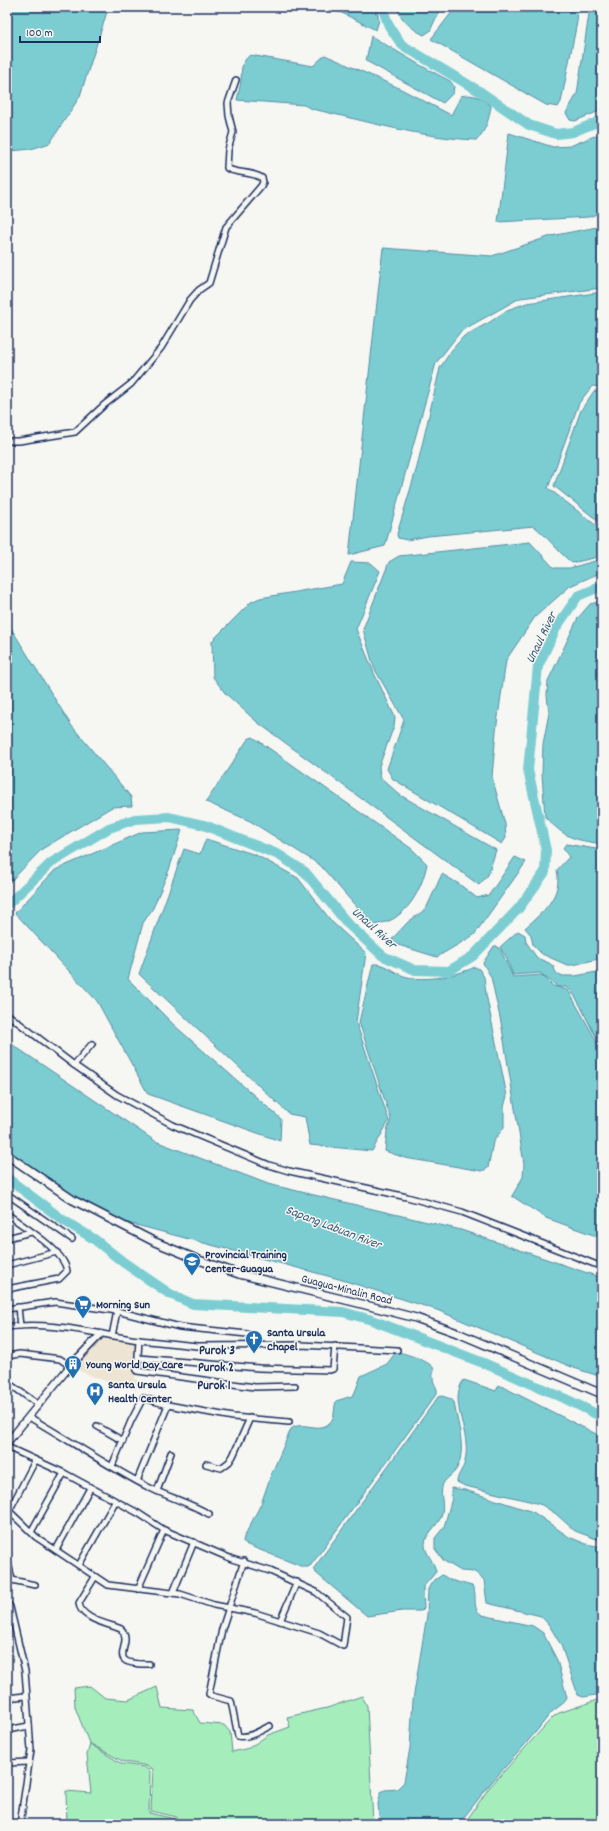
<svg xmlns="http://www.w3.org/2000/svg" width="609" height="1831" font-family="Dekko,sans-serif">
	<rect width="100%" height="100%" fill="#f6f6f2"/>
	<filter id="ink" filterUnits="userSpaceOnUse"><feTurbulence type="fractalNoise" baseFrequency=".025" numOctaves="2"/><feDisplacementMap in="SourceGraphic" scale="8" xChannelSelector="R" yChannelSelector="G"/><feConvolveMatrix kernelMatrix="1 2 1 2 8 2 1 2 1" color-interpolation-filters="sRGB"/></filter>
	<g filter="url(#ink)">
		<path fill="#ede4d4" d="M99,1335L137,1341V1360L135,1379L138,1380L136,1390L105,1381L77,1370L69,1365Z"/>
		<g fill="#a5eebc" stroke="#608e8d">
			<path d="M90,1686L105,1698L128,1700L157,1687L162,1708L193,1710L200,1723L224,1725L230,1732L232,1752L249,1748L268,1735L290,1727L287,1717L327,1708L362,1696L367,1706L373,1824H176L177,1817L151,1811L153,1769L143,1765L124,1762L89,1743L75,1707L74,1688Z"/>
			<path d="M597,1700L602,1701V1824H464L489,1788L553,1717L559,1713Z"/>
			<path d="M90,1744L122,1764L144,1767L150,1771L149,1813L175,1819V1824H67L66,1791L91,1793L87,1755Z"/>
		</g>
		<g fill="#7ccdd2" stroke="#558ea4">
			<path d="M7,7H102L107,12L80,96L50,143L31,149L11,151L7,149Z"/>
			<path d="M322,7H376L379,20L376,30L342,13Z"/>
			<path d="M398,7H441L430,31L424,35C414,30 398,19 398,7Z"/>
			<path d="M456,7H578L577,22L561,102L558,107L546,105L431,39Z"/>
			<path d="M590,7H602V110L575,121L570,120L566,113L577,94Z"/>
			<path d="M371,36L420,65L450,81L454,86L453,93L443,103L366,61Z"/>
			<path d="M250,55L313,66L325,55L399,88L451,115L461,96C473,93 483,98 491,106C489,119 486,130 477,140C421,138 367,121 312,109L304,105L237,100C238,94 240,88 241,81C242,70 240,63 250,55Z"/>
			<path d="M509,133L553,147L570,146L602,133V212L589,217L498,222Z"/>
			<path d="M602,226V288L520,298L461,331L436,363L385,546L349,555L383,248L492,256L551,236Z"/>
			<path d="M602,292V387L592,386L579,403L548,488L602,530V556L572,563C558,552 548,537 534,526L428,536L407,540L398,538L397,534L417,467L440,368L451,351L464,336L490,322L507,310L527,303Z"/>
			<path d="M594,391H602V524L554,486L581,410Z"/>
			<path d="M530,542L554,568H570L602,559V572L570,586L535,617L506,660L496,731L492,777L505,824L506,838L502,844L393,779L387,769L404,720L374,668L363,629L389,562L399,556Z"/>
			<path d="M351,562L371,563L380,571L356,629L374,673L395,717L394,726L379,766L380,777L400,795L496,850L488,875L479,885L257,722L225,693L213,677L212,641L251,602L260,598L342,584Z"/>
			<path d="M602,601V844C572,839 567,839 545,817L542,774L543,744L549,713L547,695L548,681L578,618L590,604Z"/>
			<path d="M7,625H9L71,725L131,797L132,806L112,807L42,849L7,885Z"/>
			<path d="M253,737L412,849L427,864C423,883 414,905 396,917C390,922 380,923 373,926L320,865L250,821L206,802L248,739Z"/>
			<path d="M182,830L169,870L153,908L143,923L128,979L175,1026L281,1119L280,1141L148,1094L97,1001L15,913L55,870L142,832Z"/>
			<path d="M206,839L256,855L298,878L332,922L366,953L356,1022L389,1121L372,1151L310,1145L305,1117L289,1114L139,974L184,849L200,854Z"/>
			<path d="M566,844L602,850V958L573,965H567L542,954L533,945L531,935L525,928C542,913 563,896 557,870L569,857L563,848Z"/>
			<path d="M515,857L526,862L474,935L437,957L395,944L392,939L408,922L426,909L442,874L459,884L477,898L489,895Z"/>
			<path d="M518,931L525,935L526,942L537,958L549,963L553,966L556,973L563,976H575L602,971V1045C589,1030 581,999 567,987H558L540,973L513,975L506,957L500,947Z"/>
			<path d="M494,946H497L501,951L513,977L542,975L553,986L568,990L597,1042L602,1048V1238L546,1218L512,1196L523,1177L524,1164L501,1022L491,977L483,963Z"/>
			<path d="M373,964C383,963 391,970 399,974C419,984 456,976 475,967L479,969L484,977L486,994L507,1096L504,1107V1127L493,1142L488,1168L482,1171L405,1158L385,1151L387,1131L391,1119L359,1022Z"/>
			<path d="M7,1041L155,1141L268,1184L461,1230L602,1278V1377L574,1368L437,1310L339,1279L110,1218L38,1173L7,1149Z"/>
			<path d="M396,1352C403,1352 432,1362 434,1369C434,1372 432,1375 433,1378C433,1384 438,1387 437,1393L311,1565L308,1567H303L245,1544L243,1541L244,1537L261,1504L271,1475L291,1429C303,1419 321,1436 332,1420C335,1415 334,1407 336,1401L352,1396L355,1392L361,1376L387,1364Z"/>
			<path d="M464,1380L496,1391L499,1385L602,1437V1541L575,1531L556,1514L542,1505L529,1501L465,1486L457,1482C457,1476 462,1470 464,1465C466,1458 467,1450 466,1443C465,1425 450,1396 464,1380Z"/>
			<path d="M442,1396L451,1399L454,1402C457,1423 467,1448 457,1468C454,1475 443,1479 442,1487C440,1498 445,1504 441,1517C437,1526 426,1534 425,1543C424,1553 435,1562 436,1572L423,1587L424,1608L421,1611H402L367,1616L316,1573L314,1568L438,1397Z"/>
			<path d="M451,1488L465,1490L533,1512L569,1537L586,1544L602,1547V1694L583,1697L578,1695L561,1645L549,1625L541,1616L487,1603L484,1580L475,1572L461,1571L444,1561L435,1549V1538L444,1527L452,1498Z"/>
			<path d="M442,1575L450,1580L472,1586C479,1596 470,1607 482,1615L533,1626L543,1633L557,1660L567,1698C565,1704 555,1708 550,1714C532,1738 511,1760 491,1783C480,1796 470,1811 458,1824H380L378,1804L381,1792L385,1790L397,1789L404,1782L410,1748L413,1700L427,1615L428,1589L432,1582Z"/>
		</g>
		<g fill="none" stroke-linecap="round" stroke-linejoin="round">
			<g stroke="#7ccdd2" stroke-width="10">
				<path d="M382,7L389,26L402,45L479,91L529,125L556,134L573,132L602,120"/>
				<path d="M7,905L51,863L109,828L135,819L169,817L204,825L279,855L305,872L348,924L383,956L415,970L449,971L473,956L519,908L545,872L546,850L528,770L538,666L556,628L578,596L602,586"/>
				<path d="M7,1178L63,1220L94,1239L123,1262L170,1294L193,1304L343,1312L372,1320L486,1364L564,1398L602,1417"/>
			</g>
			<defs>
				<g id="minor">
					<path d="M7,441H19L75,432L104,405L131,384L161,348L190,300L199,290L209,283L226,227L261,186L263,182L262,178C251,171 235,174 227,168L228,150L233,132L229,116L228,103L236,80"/>
					<path d="M7,1014L74,1065L117,1095L173,1125L269,1165L289,1171L407,1197L462,1212L602,1267"/>
					<path d="M74,1065L92,1044"/>
					<path d="M7,1194L72,1239"/>
					<path d="M7,1214C24,1227 64,1250 67,1271L59,1279L7,1289"/>
					<path d="M7,1238L31,1232"/>
					<path d="M7,1265L57,1252"/>
					<path d="M18,1307L20,1326"/>
					<path d="M7,1309L55,1302L117,1311L180,1327L247,1334L252,1337L253,1345"/>
					<path d="M7,1327C52,1321 95,1334 139,1340L137,1371L255,1387L295,1386"/>
					<path d="M112,1336L117,1311"/>
					<path d="M139,1340L197,1346L301,1345L397,1350"/>
					<path d="M7,1356L20,1354L60,1359L70,1366"/>
					<path d="M139,1358L259,1368L330,1370L333,1369L335,1346"/>
					<path d="M8,1383L39,1405"/>
					<path d="M29,1417C69,1440 107,1466 148,1487C168,1497 190,1503 209,1514"/>
					<path d="M97,1426L123,1441"/>
					<path d="M7,1447L64,1473L138,1513L164,1530L232,1559L270,1571L316,1592L347,1617L343,1646L319,1633L255,1613L214,1605L180,1594L108,1585L36,1537L9,1511L35,1461"/>
					<path d="M206,1464L221,1468L229,1462L233,1456L250,1418"/>
					<path d="M112,1466L131,1421L143,1398L168,1405L233,1417L289,1422"/>
					<path d="M137,1481L168,1405"/>
					<path d="M157,1491L171,1453"/>
					<path d="M31,1532L64,1473"/>
					<path d="M56,1550L90,1488"/>
					<path d="M7,1558L12,1580L35,1585"/>
					<path d="M244,1561L222,1629L209,1694L212,1696L231,1701L238,1736C248,1739 261,1730 270,1726"/>
					<path d="M79,1565L115,1502"/>
					<path d="M95,1577L79,1603C80,1619 109,1624 121,1629C136,1645 101,1665 149,1664"/>
					<path d="M138,1589L164,1530"/>
					<path d="M173,1593L194,1542"/>
					<path d="M7,1603L10,1607L25,1671L31,1750L20,1824"/>
					<path d="M280,1621L297,1582"/>
					<path d="M7,1698L25,1696"/>
					<path d="M7,1730L29,1726"/>
					<path d="M7,1763L29,1762"/>
				</g>
				<path id="tertiary" d="M7,1443L70,1366L101,1334"/>
				<path id="secondary" d="M7,1155L73,1200L155,1242L199,1260L239,1274L354,1302L416,1318L460,1334L602,1394"/>
			</defs>
			<use href="#minor" stroke="#1b2f5e" stroke-width="8"/>
			<use href="#tertiary" stroke="#1b2f5e" stroke-width="9"/>
			<use href="#secondary" stroke="#1b2f5e" stroke-width="10"/>
			<use href="#minor" stroke="#f6f6f2" stroke-width="5"/>
			<use href="#tertiary" stroke="#f6f6f2" stroke-width="6"/>
			<use href="#secondary" stroke="#f6f6f2" stroke-width="7"/>
		</g>
	</g>
	<defs>
		<symbol id="school-pin" viewBox="-11 -11 22 30"><path d="M0 17L-7.5 6A9.5 9.5 0 1 1 7.5 6Z" fill="#1f6fb2" stroke="#f6f6f2"/><path d="M0-5L7-2L0 1L-7-2ZM-4 1L0 2.5L4 1V4Q0 6-4 4Z" fill="#fff"/></symbol>
		<symbol id="supermarket-pin" viewBox="-11 -11 22 30"><path d="M0 17L-7.5 6A9.5 9.5 0 1 1 7.5 6Z" fill="#1f6fb2" stroke="#f6f6f2"/><path d="M-6-5.5h2.5l.6 2H6L4.5 2H-2.5L-4.4-4H-6ZM-1.5 3.2a1.3 1.3 0 1 0 .1 0ZM3 3.2a1.3 1.3 0 1 0 .1 0Z" fill="#fff"/></symbol>
		<symbol id="church-pin" viewBox="-11 -11 22 30"><path d="M0 17L-7.5 6A9.5 9.5 0 1 1 7.5 6Z" fill="#1f6fb2" stroke="#f6f6f2"/><path d="M-1.2-6h2.4v3.5h3.3v2.4h-3.3V6h-2.4V-.1h-3.3v-2.4h3.3Z" fill="#fff"/></symbol>
		<symbol id="building-pin" viewBox="-11 -11 22 30"><path d="M0 17L-7.5 6A9.5 9.5 0 1 1 7.5 6Z" fill="#1f6fb2" stroke="#f6f6f2"/><path d="M-4-6H4V6H1V3H-1V6H-4ZM-2.5-4.3h1.7v1.8h-1.7ZM.8-4.3h1.7v1.8H.8ZM-2.5-1h1.7V.8h-1.7ZM.8-1h1.7V.8H.8Z" fill="#fff"/></symbol>
		<symbol id="hospital-pin" viewBox="-11 -11 22 30"><path d="M0 17L-7.5 6A9.5 9.5 0 1 1 7.5 6Z" fill="#1f6fb2" stroke="#f6f6f2"/><path d="M-5-5h3v3.5h4V-5h3V5h-3V1.5h-4V5h-3Z" fill="#fff"/></symbol>
	</defs>
	<g fill-rule="evenodd">
		<use href="#school-pin" x="182" y="1251" width="20" height="27"/>
		<use href="#supermarket-pin" x="73" y="1294" width="20" height="27"/>
		<use href="#church-pin" x="244" y="1329" width="20" height="27"/>
		<use href="#building-pin" x="63" y="1354" width="20" height="27"/>
		<use href="#hospital-pin" x="85" y="1381" width="20" height="27"/>
	</g>
	<g text-anchor="middle" stroke-width="3" stroke-linejoin="round" paint-order="stroke">
		<g font-size="12" font-weight="bold" fill="#1b2f5e" stroke="#f6f6f2" text-anchor="start">
			<text x="205" y="1258">Provincial Training<tspan x="205" dy="14">Center-Guagua</tspan></text>
			<text x="96" y="1308">Morning Sun</text>
			<text x="267" y="1336">Santa Ursula<tspan x="267" dy="14">Chapel</tspan></text>
			<text x="86" y="1368">Young World Day Care</text>
			<text x="108" y="1388">Santa Ursula<tspan x="108" dy="14">Health Center</tspan></text>
		</g>
		<g font-size="12" fill="#1b2f5e" stroke="#f6f6f2">
			<text transform="translate(347 1289) rotate(14)" y="4">Guagua-Minalin Road</text>
		</g>
		<g font-size="13" font-style="italic" fill="#33567b" stroke="#f6f6f2">
			<text transform="translate(540 637) rotate(-64)" y="5">Unaul River</text>
			<text transform="translate(375 927) rotate(42)" y="5">Unaul River</text>
			<text transform="translate(334 1226) rotate(21)" y="5">Sapang Labuan River</text>
		</g>
		<g font-size="13" font-weight="bold" fill="#1b2f5e" stroke="#f6f6f2">
			<text x="217" y="1354">Purok 3</text>
			<text x="216" y="1371">Purok 2</text>
			<text x="214" y="1389">Purok 1</text>
		</g>
	</g>
	<rect width="609" height="1831" fill="none" stroke="#f6f6f2" stroke-width="24"/>
	<rect x="12" y="12" width="585" height="1807" fill="none" stroke="#1b2f5e" stroke-width="1.5" filter="url(#ink)"/>
	<path d="M20 36v6h80v-6" fill="none" stroke="#1b2f5e" stroke-width="2"/>
	<text x="26" y="36" font-size="12" fill="#1b2f5e" stroke="#f6f6f2" stroke-width="3" paint-order="stroke">100 m</text>
</svg>
